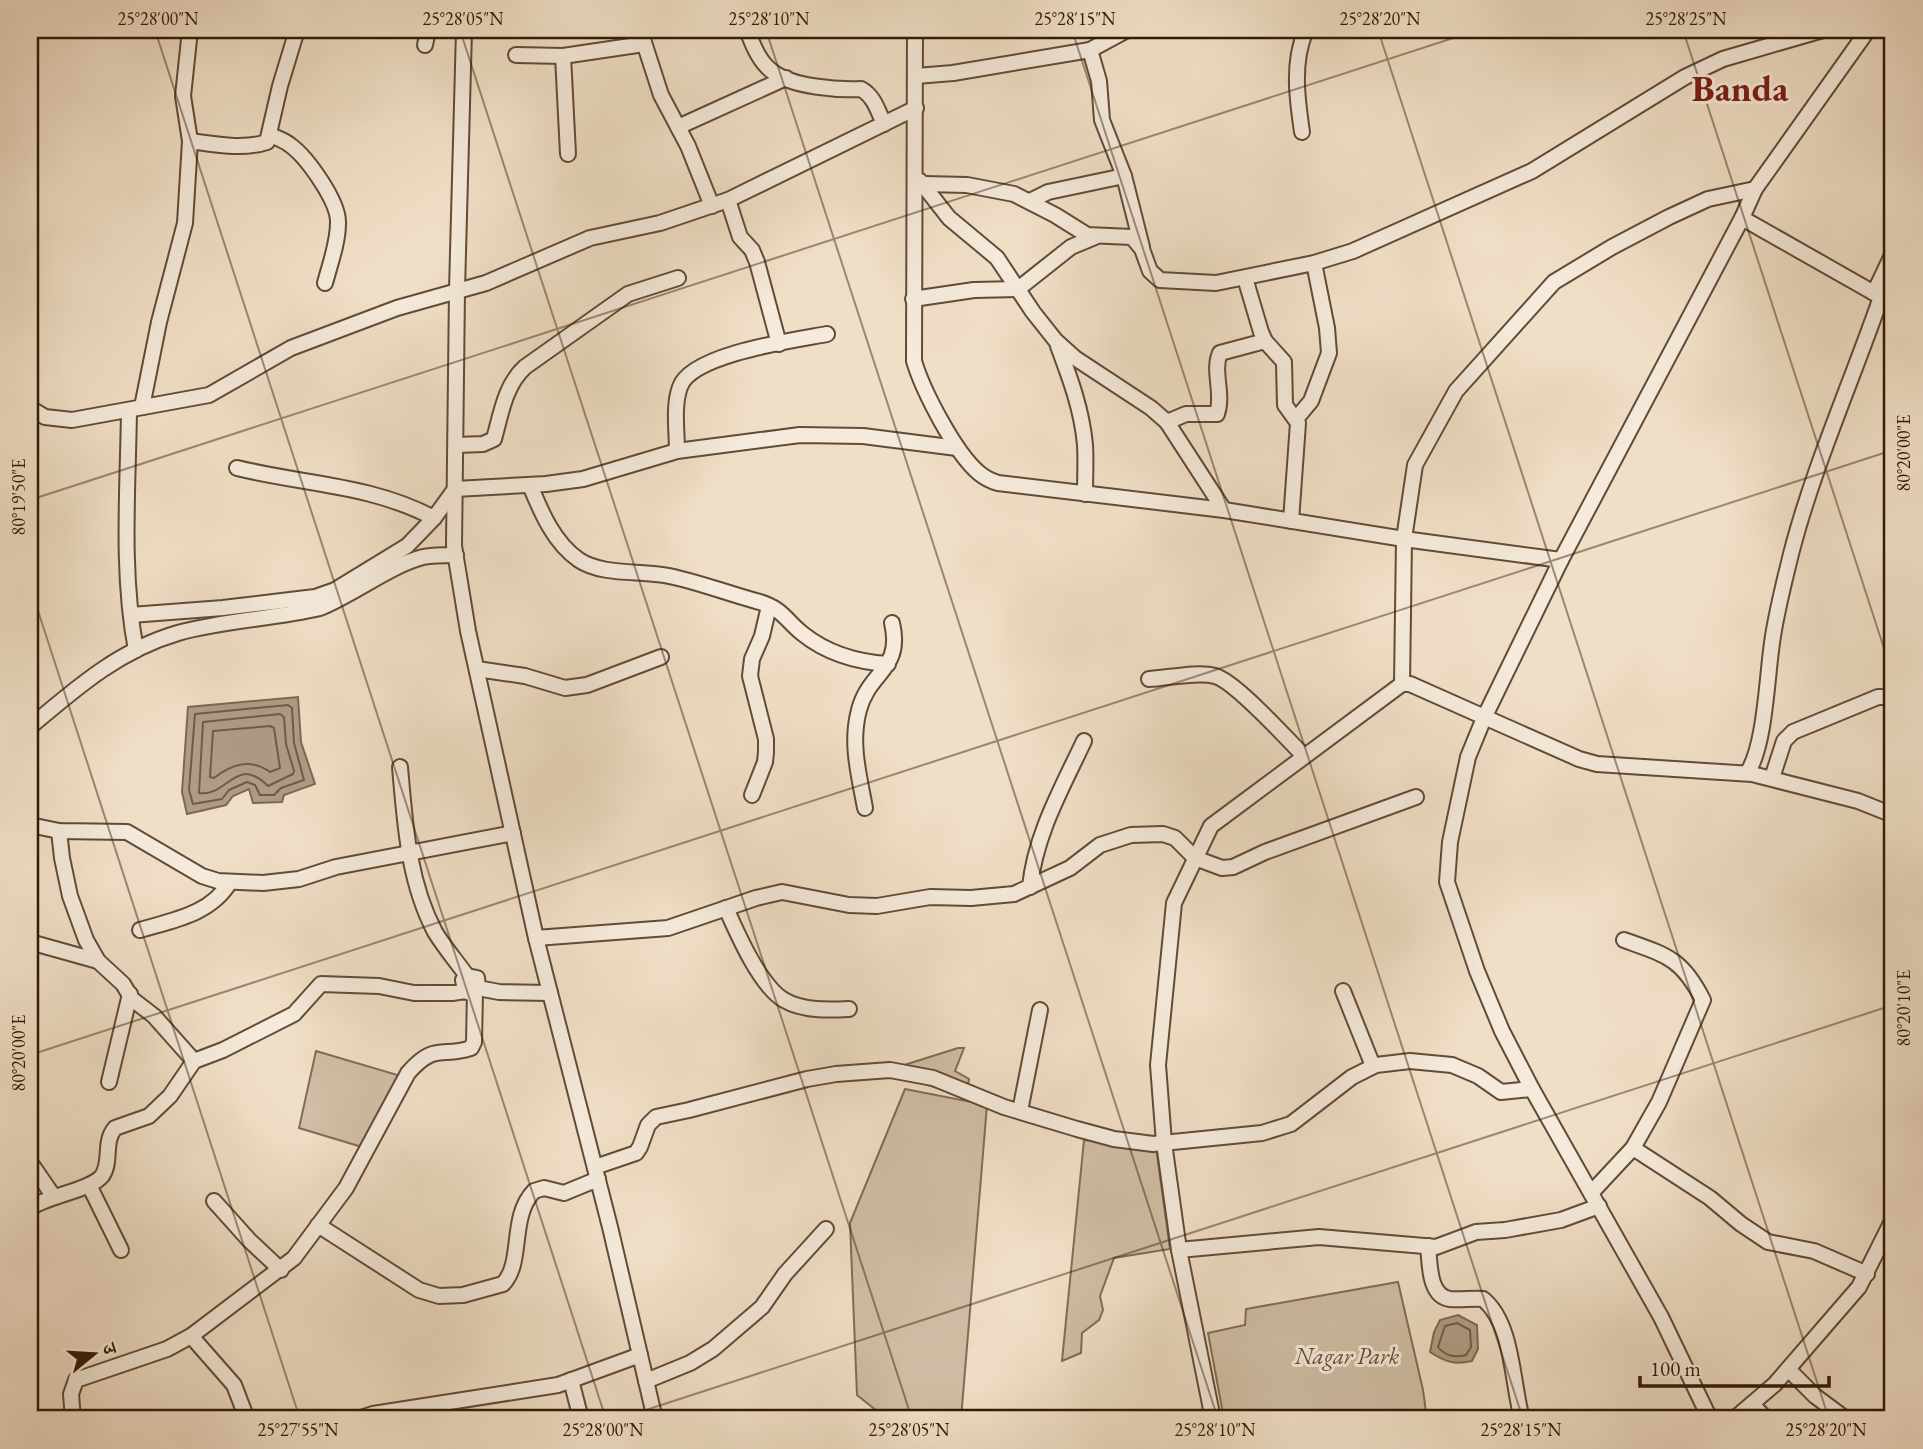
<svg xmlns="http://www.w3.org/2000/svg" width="1923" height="1449" font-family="'EB Garamond','Noto Serif Devanagari',serif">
	<rect width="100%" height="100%" fill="#f0dfc7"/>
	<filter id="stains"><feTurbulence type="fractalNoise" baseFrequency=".00286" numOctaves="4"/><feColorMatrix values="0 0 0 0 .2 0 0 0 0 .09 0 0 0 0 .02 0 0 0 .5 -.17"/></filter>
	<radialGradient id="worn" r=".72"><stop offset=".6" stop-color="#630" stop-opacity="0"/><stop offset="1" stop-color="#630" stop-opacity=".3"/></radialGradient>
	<g fill="#d0bea6" stroke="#816c56" stroke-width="2">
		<path d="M958,1048H964L955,1071L969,1079L966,1096L882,1072Z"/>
		<path d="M316,1051L401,1076L362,1147L299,1128Z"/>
		<path d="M905,1089L987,1105L961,1419H887L857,1395L850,1223Z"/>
		<path d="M1084,1140L1156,1147L1170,1249L1114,1258L1100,1296L1103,1310L1099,1320L1082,1333L1081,1353L1062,1361Z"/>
		<path d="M1398,1282L1423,1390L1427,1419H1224L1208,1333L1245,1325L1246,1309Z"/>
	</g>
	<g fill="#af9c85" stroke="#7d6852" stroke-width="2">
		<path d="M298,697L301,742L315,784L284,795L282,802L253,803L249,789L233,796L226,805L187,814L182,792L188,707Z"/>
		<path d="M1458,1315L1477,1325L1478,1349L1472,1361C1455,1365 1445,1362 1430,1352L1434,1332L1440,1320Z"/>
	</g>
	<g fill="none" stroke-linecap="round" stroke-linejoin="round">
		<g stroke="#705b45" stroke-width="2">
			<path d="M288,705L292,708L294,743L304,780L281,788L274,795H260L255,785L247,782L229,790L222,799L193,804L189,790L195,714Z"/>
			<path d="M280,714L284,717L286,744L294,771L293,774L268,786C235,754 229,797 199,793L203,722Z"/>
			<path d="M270,726L274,728L280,768L270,772C250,758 232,764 214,778L210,777L213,731Z"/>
			<path d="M1457,1323L1470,1330L1471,1347L1466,1355C1456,1358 1445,1356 1438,1347L1445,1326Z"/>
		</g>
		<defs>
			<g id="minor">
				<path d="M464,30L457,290L454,546L468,631L536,938L610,1227L655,1419"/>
				<path d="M640,30L661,95L688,146L712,206"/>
				<path d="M747,30C753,45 759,62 773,72C793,87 837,90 861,89C874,96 878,111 884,124"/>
				<path d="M915,30L914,361C923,391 955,453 979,473C985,478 991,481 998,483L1224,510L1404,539L1561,560"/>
				<path d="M425,45L428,30"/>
				<path d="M1090,50L1099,81L1102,120L1124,176L1142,247"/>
				<path d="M516,55L563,56L644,44"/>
				<path d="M563,56L568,154"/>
				<path d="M916,76L953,73L1090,50L1127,30"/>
				<path d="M678,127L786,78"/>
				<path d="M1302,132C1297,98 1292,62 1306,30"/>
				<path d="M270,135C277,138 284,140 290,145C307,157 339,202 338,223C338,243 330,264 325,283"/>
				<path d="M190,141C214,144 243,150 267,142L280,86L297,30"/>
				<path d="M920,181L949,218L997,258L1033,312L1056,341L1075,358L1151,408L1167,422L1224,510"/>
				<path d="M924,184L967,185L1014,194L1055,215L1087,235L1132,237L1142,249L1150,271L1160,280L1216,283L1314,263L1353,251L1532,171L1685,77L1723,59L1823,30"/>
				<path d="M728,200L740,237L752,250L757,262L779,344"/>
				<path d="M1030,201L1048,192L1124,176"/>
				<path d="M1742,218L1874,293L1893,301"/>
				<path d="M1245,278L1261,332L1265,341L1284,362L1285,405L1298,423L1291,521"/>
				<path d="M1874,293L1893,253"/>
				<path d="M913,299L974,290L1018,289L1071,247L1095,237"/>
				<path d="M1058,346C1070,378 1082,410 1085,445C1086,461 1085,478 1085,494"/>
				<path d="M142,407L159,322L185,223L190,141L183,96L190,30"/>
				<path d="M30,408L45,417L72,420L209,395L291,348L397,308L486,283L590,238L660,223L728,200L916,108"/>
				<path d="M129,410C128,489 121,572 136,650"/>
				<path d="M1296,419L1311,401L1329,353L1327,328L1314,263"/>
				<path d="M1167,422L1186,414H1217C1224,394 1212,371 1220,353L1265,341"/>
				<path d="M457,445L483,444L494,439C501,414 505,385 525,367L628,294L678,278"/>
				<path d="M677,451C677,431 673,406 680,387C691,354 795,340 827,334"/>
				<path d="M237,468C306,485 369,484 434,518"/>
				<path d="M530,485C541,512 554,543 579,560C603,576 641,570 669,576C698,582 727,593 756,601C783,608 785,620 803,634C828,654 857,662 888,664"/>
				<path d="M131,615L223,608L290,600L315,597L335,590L407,546L434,518L455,489L546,484L583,479L677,451L800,435L863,436L957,448"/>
				<path d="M477,669L525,676L565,688L587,685L661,657"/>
				<path d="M1149,679C1167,678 1198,671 1215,676C1235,681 1287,739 1304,756"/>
				<path d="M1402,684L1404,539L1415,465L1456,391L1554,282L1612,247L1669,217L1708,199L1755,189"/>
				<path d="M30,727C75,689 119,650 178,633C224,620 273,619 320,608C353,595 391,565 423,557C433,555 445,555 456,555"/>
				<path d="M400,767C405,823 408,881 435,932C444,947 457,962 467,976"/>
				<path d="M1747,773C1765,748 1767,676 1772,643C1776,613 1784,583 1791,554C1813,468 1852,381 1881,297"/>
				<path d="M1772,778L1784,741L1793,732L1878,697H1893"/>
				<path d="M752,795L765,762L766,752V739L750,676L752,659L762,636L769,606"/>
				<path d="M865,808C859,775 850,743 859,710C869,671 903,670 892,623"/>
				<path d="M30,825L59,831L127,832L202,876L218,881L263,883L299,879L336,867L513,833"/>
				<path d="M59,831L62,858L70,896L86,940L98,961L123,984L132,999L154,1016L194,1061"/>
				<path d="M1030,887C1035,835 1062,788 1084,741"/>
				<path d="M726,908C737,933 760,986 784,1000C803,1011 828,1010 849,1009"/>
				<path d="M140,930C174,920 211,914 230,882"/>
				<path d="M536,938L668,928L756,898L782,892L849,905L877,906L930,897L971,898L1014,894L1070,868L1100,845L1131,835L1163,834L1175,838L1195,858L1222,868L1233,867L1265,852L1416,797"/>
				<path d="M30,942L98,961"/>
				<path d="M478,988L499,992L550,993"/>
				<path d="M1343,991L1373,1066"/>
				<path d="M109,1082L130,994"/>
				<path d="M1020,1111L1040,1010"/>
				<path d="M1633,1148L1710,1198L1741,1224L1768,1242L1814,1251L1867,1274"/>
				<path d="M30,1162L54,1197"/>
				<path d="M595,1167L636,1153L640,1147L648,1125L656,1117L689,1110L807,1079L836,1074L890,1070L933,1078L1004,1107L1077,1129L1114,1139L1153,1144L1262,1133L1291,1124L1352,1077L1376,1065L1410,1061L1452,1065L1478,1076L1501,1092L1532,1089"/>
				<path d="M89,1185L121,1250"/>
				<path d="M1591,1193L1633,1148L1659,1102L1703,1000C1682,958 1666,955 1624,940"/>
				<path d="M214,1201L249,1240L281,1270"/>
				<path d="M30,1208C47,1196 91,1190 102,1176C112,1162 103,1142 115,1128L149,1116L170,1096L194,1061L223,1050L294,1014L321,984L379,986L414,993H452L465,991L470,993L478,988L477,978L467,976L463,980L465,991"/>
				<path d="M318,1225L419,1290L439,1296L463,1295L503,1284C524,1262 509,1217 534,1191L544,1188L564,1193L598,1179"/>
				<path d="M1428,1246C1430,1262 1428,1296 1450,1299C1460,1300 1473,1298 1483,1299C1513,1323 1512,1383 1522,1419"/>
				<path d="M1179,1250L1319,1237L1436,1247L1476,1232L1505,1230L1561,1220L1599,1206"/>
				<path d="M191,1336L234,1385L247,1419"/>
				<path d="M1788,1369L1815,1396L1846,1419"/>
				<path d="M571,1380L581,1419"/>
				<path d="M646,1381L690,1363L713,1349L762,1307L785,1274L826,1229"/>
				<path d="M1752,1404L1766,1419"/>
				<path d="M73,1419L71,1394L76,1380L167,1349L191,1336L294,1258L346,1188L408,1073C435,1042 442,1058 471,1048L474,1042L475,992"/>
				<path d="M358,1419L373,1414L558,1385L640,1355"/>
				<path d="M1213,1419L1179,1250L1164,1143L1158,1065L1174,903L1211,826L1402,684H1410L1579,759L1597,764L1752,774L1858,801L1893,815"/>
				<path d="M1710,1419L1661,1317L1532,1089L1502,1031L1477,971L1447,882L1450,842L1468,757L1484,718L1561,560L1742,218L1755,189L1868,30"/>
				<path d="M1734,1419L1775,1384L1859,1287L1893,1219"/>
			</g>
		</defs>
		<use href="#minor" stroke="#624b36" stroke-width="18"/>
		<use href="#minor" stroke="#f5eadb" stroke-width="14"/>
	</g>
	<path fill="none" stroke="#321a05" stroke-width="2" stroke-opacity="0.45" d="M155,30L606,1419M460,30L912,1419M766,30L1218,1419M1072,30L1523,1419M1378,30L1829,1419M1683,30L1893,676M30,500L1478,30M30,586L300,1419M30,1055L1893,450M618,1419L1893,1005"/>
	<g text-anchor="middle" stroke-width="6" stroke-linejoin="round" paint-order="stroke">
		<g font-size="23" font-style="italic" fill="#614b35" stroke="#f5eadb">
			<text x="1347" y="1364">Nagar Park</text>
		</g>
		<g font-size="37" font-weight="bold" fill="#7a1f14" stroke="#f5eadb">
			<text x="1740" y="101">Banda</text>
		</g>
	</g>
	<rect width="1923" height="1449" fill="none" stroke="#f0dfc7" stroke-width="77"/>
	<g transform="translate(94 1354) rotate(72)" stroke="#f5eadb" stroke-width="5" paint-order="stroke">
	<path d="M0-5L12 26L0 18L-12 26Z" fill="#321a05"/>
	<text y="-10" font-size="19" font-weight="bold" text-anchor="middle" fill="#321a05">उ</text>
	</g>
	<path d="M1640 1376v10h189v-10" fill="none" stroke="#321a05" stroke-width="3.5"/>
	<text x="1650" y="1376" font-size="21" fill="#321a05" stroke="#f5eadb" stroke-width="5" paint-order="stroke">100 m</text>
	<rect x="38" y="38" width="1846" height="1372" fill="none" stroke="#321a05" stroke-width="2.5"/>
	<g font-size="18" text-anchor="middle" fill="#321a05">
		<text x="158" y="25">25°28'00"N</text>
		<text x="463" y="25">25°28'05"N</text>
		<text x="769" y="25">25°28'10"N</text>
		<text x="1075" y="25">25°28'15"N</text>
		<text x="1380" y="25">25°28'20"N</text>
		<text x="1686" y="25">25°28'25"N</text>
		<text transform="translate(1904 453) rotate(-90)" y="6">80°20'00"E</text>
		<text transform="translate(19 497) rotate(-90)" y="6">80°19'50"E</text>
		<text transform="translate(1904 1008) rotate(-90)" y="6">80°20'10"E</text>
		<text transform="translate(19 1053) rotate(-90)" y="6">80°20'00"E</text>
		<text x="298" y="1436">25°27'55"N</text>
		<text x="603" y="1436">25°28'00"N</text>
		<text x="909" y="1436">25°28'05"N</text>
		<text x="1215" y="1436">25°28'10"N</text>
		<text x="1521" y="1436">25°28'15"N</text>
		<text x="1826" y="1436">25°28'20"N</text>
	</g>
	<rect width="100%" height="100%" filter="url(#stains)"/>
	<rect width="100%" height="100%" fill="url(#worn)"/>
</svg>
